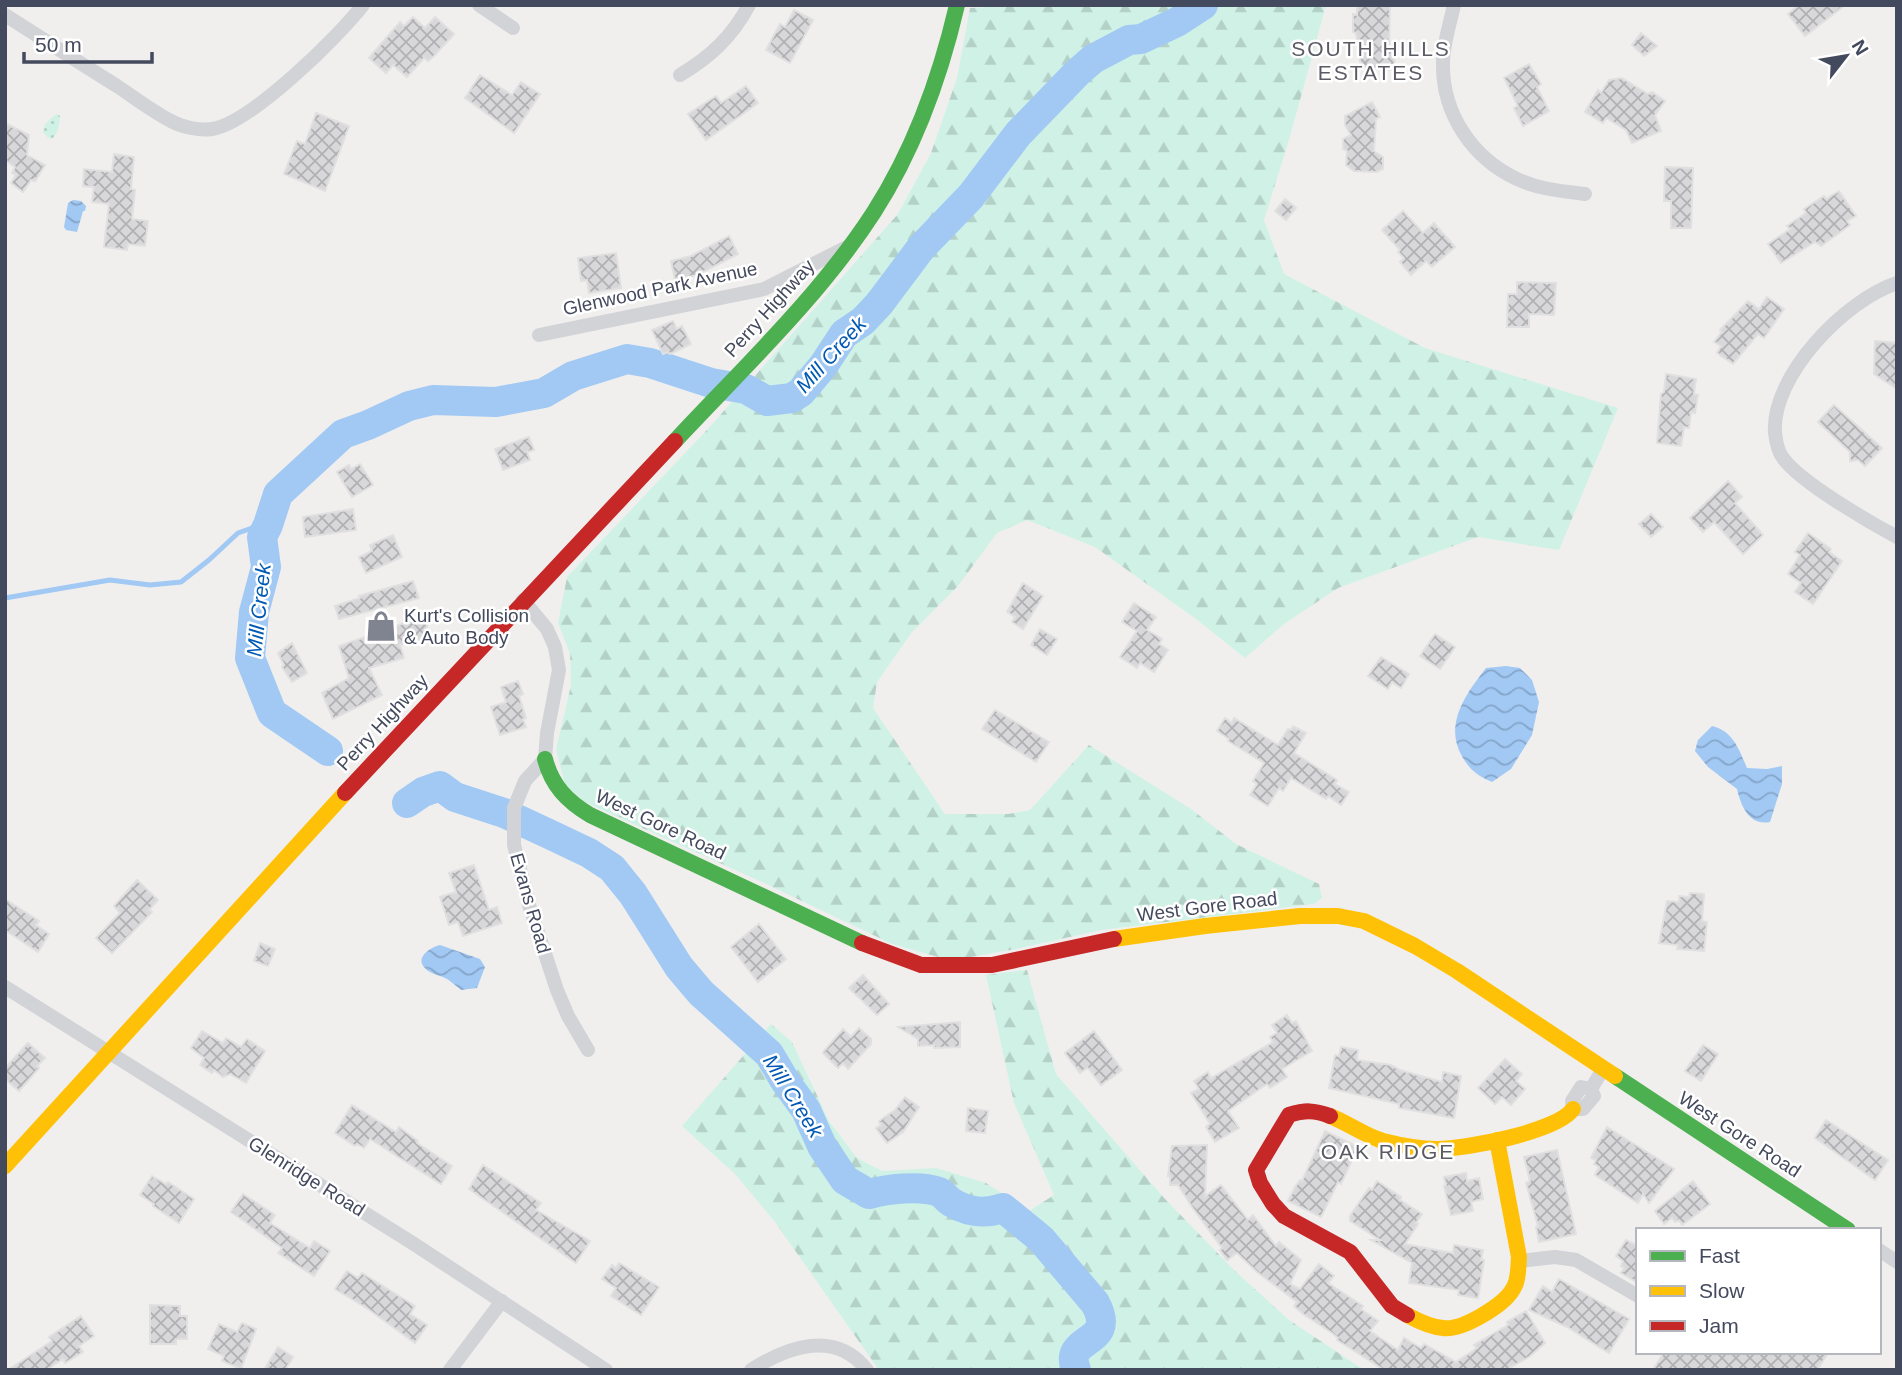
<svg xmlns="http://www.w3.org/2000/svg" width="1902" height="1375" font-family="Helvetica,sans-serif">
	<defs>
		<pattern id="grass-dots" width="8" height="8" patternUnits="userSpaceOnUse" patternTransform="scale(1.75)"><rect width="8" height="8" fill="#d0f2e6"/><path d="M2 2h.1M6 6h.1" fill="none" stroke="#b4d1c8" stroke-width="1.8" stroke-linecap="round"/></pattern>
		<pattern id="forest-firs" width="22" height="20" patternUnits="userSpaceOnUse" patternTransform="scale(1.75)"><rect width="22" height="20" fill="#d0f2e6"/><path d="M5 1l3.5 6h-7zM16 11l3.5 6h-7z" fill="#b4d1c8"/></pattern>
		<pattern id="water-waves" width="16" height="10" patternUnits="userSpaceOnUse" patternTransform="scale(1.75)"><rect width="16" height="10" fill="#a1c9f4"/><path d="M0 5q4-4 8 0t8 0" fill="none" stroke="#85a5c9"/></pattern>
		<pattern id="building-cross-hatch" width="8" height="8" patternUnits="userSpaceOnUse" patternTransform="scale(1.75)"><rect width="8" height="8" fill="#d8d8da"/><path d="M0 0l8 8M0 8l8-8" fill="none" stroke="#b1b1b4"/></pattern>
	</defs>
	<rect width="100%" height="100%" fill="#f0efee"/>
	<path fill="url(#grass-dots)" d="M56,114L60,116C59,125 59,132 52,139L47,137L43,132L45,124Z"/>
	<g fill="url(#forest-firs)">
		<path d="M1022,5H1326L1289,140L1264,220L1284,274L1425,348L1618,408L1559,550L1478,537L1338,588L1284,624L1245,658L1196,619L1095,547L1027,520L997,533L958,586L912,632L877,682L873,708L945,814H1008L1030,810L1089,745L1191,809L1236,844L1319,884L1322,898L1314,904L1101,930L1016,949L965,958L938,957L892,944L764,883L585,802L565,785L556,749L571,685L570,654L558,623L567,577L706,431L898,214L931,153L957,78L970,8Z"/>
		<path d="M1027,970L1056,1074L1165,1199L1235,1271L1289,1320L1364,1370H879L775,1222L735,1174L682,1126L771,1024L792,1042L829,1121L857,1158L882,1171L936,1168L986,1183L1029,1211L1054,1195L1014,1103L986,975Z"/>
	</g>
	<g fill="url(#water-waves)">
		<path d="M73,200L81,201L86,206L85,211H83L77,232L66,230L64,227L68,203Z"/>
		<path d="M1506,666L1520,668L1532,680L1539,702L1532,735L1511,769L1492,782C1478,776 1471,771 1463,758C1443,725 1465,695 1486,668Z"/>
		<path d="M1712,726C1733,731 1739,749 1747,768L1767,769L1782,766V784L1770,822C1749,826 1741,806 1737,789L1708,767L1695,751L1698,740Z"/>
		<path d="M440,945L480,959L485,967L477,988L461,990C456,986 452,982 447,979C442,976 435,975 430,972C412,961 426,949 440,945Z"/>
	</g>
	<g fill="none" stroke-linecap="round" stroke-linejoin="round">
		<path stroke="#a1c9f4" stroke-width="5" d="M5,598L110,580L150,585L181,582L209,560L238,533L269,522"/>
		<g stroke="#a1c9f4" stroke-width="30">
			<path d="M328,751L272,713L250,658L254,612L266,567L262,537L268,525L278,494L343,434L368,425L409,406L433,400L496,402L544,393L573,376L627,359L650,363L711,383L746,389L767,401L792,398L801,392L823,366L844,334L863,321L879,304L921,248L971,196L1018,134L1077,73L1093,59L1129,40L1141,39L1177,22L1203,5"/>
			<path d="M407,803L423,792L440,786L455,797L504,813L549,834L589,853L612,868L633,894L679,967L701,993L769,1054L785,1081L806,1110L822,1146L845,1180L869,1194C886,1189 921,1185 939,1192C944,1194 947,1200 951,1202C969,1213 985,1214 1003,1208L1041,1239L1095,1303C1119,1347 1062,1334 1076,1370"/>
		</g>
	</g>
	<g fill="url(#building-cross-hatch)" stroke="#e1e0e1" stroke-width="2">
		<path d="M1357,5H1390L1389,47L1395,48L1394,70L1361,68L1356,33L1353,32V14L1357,15Z"/>
		<path d="M1799,5H1845L1805,36L1788,14Z"/>
		<path d="M794,10L813,20L790,63L766,50L780,24L785,27Z"/>
		<path d="M413,17L425,28L435,17L454,34L434,56L428,61L424,58L407,77L393,65L386,73L369,58L400,22L404,26Z"/>
		<path d="M1641,33L1657,46L1644,56L1632,45Z"/>
		<path d="M1529,64L1541,84L1537,87L1549,111L1523,126L1514,108L1518,106L1504,78Z"/>
		<path d="M480,75L512,95L521,82L540,94L514,133L465,98Z"/>
		<path d="M1622,78L1648,94L1652,92L1665,101L1655,115L1661,131L1632,143L1626,130L1606,118L1603,123L1585,112L1598,90L1601,93L1609,80Z"/>
		<path d="M746,86L758,103L706,140L688,114L716,96L721,103Z"/>
		<path d="M1372,102L1380,117L1376,119L1374,151L1383,157V169L1377,172L1354,171L1346,165L1347,151L1343,149V139L1351,135L1345,125V116Z"/>
		<path d="M316,113L349,126L325,191L284,174L297,141L305,144Z"/>
		<path d="M5,123L29,135L27,155L45,165L35,181L31,180L23,192L11,183L16,175L12,173L15,167L5,160Z"/>
		<path d="M114,154L134,157L131,189L135,190L132,219L148,221L145,246L128,244L127,250L104,247L109,204L92,202L94,187L83,186L84,169L112,172Z"/>
		<path d="M1665,167L1693,168L1691,228H1671V201H1664Z"/>
		<path d="M1839,191L1856,216L1847,221L1850,225L1821,246L1815,242L1781,263L1768,244L1790,229L1787,226L1806,213L1804,209L1824,196L1826,199Z"/>
		<path d="M1285,199L1296,208L1286,220L1275,211Z"/>
		<path d="M1403,211L1423,233L1434,223L1455,247L1432,267L1426,261L1411,275L1400,262L1404,258L1398,252L1400,250L1382,230Z"/>
		<path d="M729,236L738,254L697,275L675,280L671,261L691,256Z"/>
		<path d="M616,253L621,288L589,293L587,280L581,281L578,258Z"/>
		<path d="M1517,282L1556,283L1554,315L1529,314V327H1507L1508,294H1517Z"/>
		<path d="M1767,297L1784,309L1764,338L1758,334L1733,364L1717,353L1721,346L1714,342L1722,332L1720,330L1748,301L1759,309Z"/>
		<path d="M673,321L677,329L682,326L691,344L670,354L668,352L663,354L652,330Z"/>
		<path d="M1875,341L1897,343V389L1874,374Z"/>
		<path d="M1666,374L1696,379L1694,394L1698,395L1695,413L1691,412L1689,428L1684,427L1681,446L1657,443L1661,394L1664,392Z"/>
		<path d="M1834,405L1882,448L1865,466L1858,460L1850,461V452L1818,422Z"/>
		<path d="M529,437L534,450L527,452L530,460L503,470L495,449Z"/>
		<path d="M360,464L373,485L352,497L337,472L349,465L351,469Z"/>
		<path d="M1728,481L1742,497L1735,503L1763,535L1743,554L1714,522L1703,532L1690,518Z"/>
		<path d="M353,509L356,530L305,537L303,517Z"/>
		<path d="M1651,514L1663,527L1651,537L1639,524Z"/>
		<path d="M1808,533L1831,549L1829,552L1842,561L1813,604L1795,592L1801,583L1788,574L1800,555L1795,552Z"/>
		<path d="M393,535L402,557L366,573L359,557L372,551L370,545Z"/>
		<path d="M413,581L419,598L339,619L335,606L360,598L359,596Z"/>
		<path d="M1023,583L1043,596L1023,629L1012,622L1015,617L1007,612Z"/>
		<path d="M1134,603L1156,617L1147,630L1162,639L1159,644L1168,650L1154,672L1140,663L1137,668L1120,657L1137,631L1122,622Z"/>
		<path d="M424,616L430,636L400,645L404,658L369,668L382,695L333,719L322,693L349,678L339,646Z"/>
		<path d="M1040,629L1057,639L1047,655L1031,645Z"/>
		<path d="M1435,634L1455,647L1440,669L1420,656Z"/>
		<path d="M292,643L307,673L292,682L282,667L284,665L278,653Z"/>
		<path d="M1381,657L1409,674L1401,688L1392,682L1388,689L1368,676Z"/>
		<path d="M518,681L523,694L519,696L526,718L523,719L526,727L500,735L491,707L506,702L501,687Z"/>
		<path d="M995,710L1049,742L1036,762L982,729Z"/>
		<path d="M1225,718L1232,723L1234,718L1278,745L1288,729L1291,730L1293,726L1306,733L1294,753L1337,780L1335,784L1349,792L1341,805L1328,796L1326,799L1291,778L1283,791L1279,788L1268,806L1250,795L1257,784L1253,781L1264,763L1228,741L1229,739L1217,731Z"/>
		<path d="M474,865L489,910L497,907L502,923L463,936L458,922L449,925L440,897L456,892L449,873Z"/>
		<path d="M137,880L158,900L149,910L152,912L112,953L96,938L120,913L114,906Z"/>
		<path d="M1690,893L1704,894L1702,921L1707,922L1704,951L1677,949L1678,945L1659,943L1667,901L1679,902V896L1689,897Z"/>
		<path d="M5,899L39,921L36,925L49,934L38,952L5,930Z"/>
		<path d="M759,924L786,959L758,982L731,947Z"/>
		<path d="M260,943L275,949L268,966L254,961Z"/>
		<path d="M863,975L889,1004L877,1015L849,988Z"/>
		<path d="M1287,1015L1292,1023L1296,1021L1312,1051L1282,1069L1287,1077L1270,1088L1267,1084L1228,1111L1239,1128L1215,1142L1206,1127L1210,1124L1191,1093L1199,1089L1194,1081L1208,1072L1211,1078L1273,1042L1270,1037L1277,1033L1272,1025Z"/>
		<path d="M960,1022V1047L934,1048V1045L918,1046V1039L898,1027Z"/>
		<path d="M859,1028L871,1039V1044L848,1069L843,1063L838,1068L823,1053L824,1051L843,1029L851,1037Z"/>
		<path d="M202,1031L223,1043L226,1038L241,1047L247,1039L265,1051L246,1083L230,1074L223,1077L214,1070L212,1073L200,1065L204,1058L191,1048Z"/>
		<path d="M1094,1031L1122,1070L1101,1085L1089,1069L1087,1068L1080,1073L1065,1053Z"/>
		<path d="M28,1043L45,1058L37,1066L39,1068L19,1091L5,1079V1068Z"/>
		<path d="M1703,1045L1718,1054L1701,1081L1685,1071Z"/>
		<path d="M1341,1047L1358,1050L1357,1060L1391,1065L1400,1070L1442,1082L1443,1072L1461,1076L1454,1118L1399,1108V1104L1329,1088L1335,1055L1339,1056Z"/>
		<path d="M1505,1059L1522,1074L1516,1081L1525,1089L1511,1105L1502,1097L1495,1104L1478,1088Z"/>
		<path d="M905,1097L919,1107L903,1132L887,1143L876,1128L881,1125L879,1121L895,1110Z"/>
		<path d="M352,1105L396,1132L399,1127L418,1141L417,1143L452,1166L441,1184L370,1139L364,1148L357,1144L355,1146L335,1133Z"/>
		<path d="M968,1108L988,1111L985,1133L966,1131Z"/>
		<path d="M1826,1120L1888,1160L1875,1180L1815,1138Z"/>
		<path d="M1607,1127L1674,1169L1649,1203L1643,1194L1638,1203L1595,1175L1599,1167L1594,1164L1596,1160L1591,1158Z"/>
		<path d="M1325,1131L1358,1147L1341,1184L1338,1182L1321,1217L1288,1201L1295,1187L1300,1180L1302,1181Z"/>
		<path d="M1207,1145L1205,1196L1221,1185L1248,1220L1253,1215L1276,1246L1279,1242L1301,1260L1290,1284L1300,1289L1319,1264L1334,1276L1328,1283L1363,1306L1361,1309L1378,1321L1370,1331L1398,1350L1404,1338L1421,1348L1424,1344L1456,1362L1477,1348L1474,1345L1508,1325L1507,1322L1526,1311L1545,1343L1529,1357L1506,1370H1384L1337,1340L1338,1338L1332,1333L1303,1314L1294,1306L1297,1302L1257,1272L1237,1253L1227,1260L1220,1250L1222,1248L1192,1207L1178,1185H1170V1176H1168L1172,1146Z"/>
		<path d="M1557,1150L1576,1234L1539,1242L1536,1227L1538,1226L1526,1183L1530,1181L1524,1157Z"/>
		<path d="M483,1165L541,1203L536,1210L590,1241L576,1263L469,1189Z"/>
		<path d="M1466,1173L1467,1181L1479,1178L1483,1199L1471,1202L1473,1211L1451,1215L1444,1186H1446L1444,1177Z"/>
		<path d="M152,1176L166,1184L168,1182L194,1199L179,1223L153,1206L154,1204L140,1195Z"/>
		<path d="M1377,1181L1401,1197L1400,1200L1422,1214L1416,1223L1418,1224L1405,1244L1453,1253L1454,1245L1483,1250L1481,1260H1484L1478,1298L1458,1295L1459,1290L1409,1283L1412,1263L1371,1240H1380L1350,1221V1216L1369,1188L1372,1190Z"/>
		<path d="M1693,1181L1710,1204L1682,1225L1679,1220L1675,1222L1672,1218L1664,1224L1655,1211Z"/>
		<path d="M243,1194L275,1215L270,1223L310,1248L314,1241L330,1251L314,1276L278,1253L282,1248L231,1212Z"/>
		<path d="M1626,1240L1638,1246V1283L1621,1273L1624,1268L1621,1266L1623,1261L1616,1256Z"/>
		<path d="M619,1263L659,1287L641,1315L611,1296L616,1288L602,1279L612,1265L616,1268Z"/>
		<path d="M347,1271L358,1278L362,1273L415,1306L410,1314L427,1325L415,1343L368,1309L335,1289Z"/>
		<path d="M1559,1279L1629,1319L1609,1353L1567,1327L1529,1310L1543,1286L1552,1292Z"/>
		<path d="M150,1305L180,1306V1316H187V1339H176V1344H150Z"/>
		<path d="M81,1316L94,1336L79,1346L83,1352L65,1363L63,1359L46,1370H8L52,1341L49,1337Z"/>
		<path d="M242,1323L256,1329L241,1369L222,1361L224,1356L208,1349L219,1324L237,1332Z"/>
		<path d="M278,1347L293,1357L285,1370H264Z"/>
		<path d="M1664,1352H1829L1817,1370H1653Z"/>
	</g>
	<g fill="none" stroke-linecap="round" stroke-linejoin="round">
		<g stroke="#d1d3d7" stroke-width="14">
			<path d="M479,5L513,28"/>
			<path d="M1454,5C1450,24 1443,44 1443,63C1442,113 1472,158 1517,179C1538,189 1561,191 1585,194"/>
			<path d="M5,15C43,39 80,63 117,86C135,98 152,111 171,121C182,127 200,131 212,129C251,123 338,37 363,5"/>
			<path d="M680,75C710,57 732,37 749,5"/>
			<path d="M1897,283C1845,300 1771,376 1775,433C1776,441 1778,452 1783,458C1800,482 1869,522 1897,537"/>
			<path d="M539,335L764,289L847,247"/>
			<path d="M523,600L547,629L555,647L559,670L547,733L545,759L525,781L514,808V845L529,905L557,990L568,1016L588,1050"/>
			<path d="M5,987L414,1244L606,1370"/>
			<path d="M1591,1089L1581,1087L1572,1101L1573,1109H1583L1594,1096L1591,1089L1603,1069"/>
			<path d="M1879,1250L1897,1262"/>
			<path d="M1519,1261L1555,1257L1576,1260L1638,1296"/>
			<path d="M450,1370L502,1301"/>
			<path d="M751,1370C787,1347 835,1329 867,1370"/>
		</g>
		<g stroke="#4caf50" stroke-width="16">
			<path d="M675,441C743,368 819,297 874,212C915,148 940,78 957,5"/>
			<path d="M545,759C552,786 567,801 590,815L862,943"/>
			<path d="M1615,1076L1848,1230"/>
		</g>
		<g stroke="#ffc107" stroke-width="16">
			<path d="M1114,939L1205,926L1300,916H1338L1364,921L1415,946L1457,971L1615,1076"/>
			<path d="M1330,1116C1348,1123 1365,1136 1383,1141C1399,1145 1420,1149 1437,1149C1465,1149 1557,1132 1573,1109"/>
			<path d="M5,1166L345,793"/>
			<path d="M1407,1315C1418,1321 1430,1327 1443,1328C1462,1331 1504,1305 1513,1289C1519,1280 1518,1267 1519,1257L1497,1140"/>
		</g>
		<g stroke="#c62828" stroke-width="16">
			<path d="M345,793L675,441"/>
			<path d="M862,943L921,965H992L1114,939"/>
			<path d="M1330,1116C1314,1110 1305,1110 1289,1115L1256,1170L1260,1183L1273,1204L1284,1216L1350,1252L1392,1306L1407,1315"/>
		</g>
	</g>
	<defs>
		<symbol id="shop-bare" viewBox="-9 -9 18 18"><path d="M-5-2.5h2.3a2.7 3.5 0 0 1 5.4 0H5L5.5 6h-11ZM-1.5-2.5h3a1.5 2.3 0 0 0-3 0Z" fill="#808490" stroke="#fff" stroke-width="2.5" paint-order="stroke"/></symbol>
	</defs>
	<g fill-rule="evenodd">
		<use href="#shop-bare" x="359" y="604" width="44" height="44"/>
	</g>
	<g text-anchor="middle" stroke-width="5" stroke-linejoin="round" paint-order="stroke">
		<g font-size="19" fill="#444a5d" stroke="#fff">
			<text transform="translate(660 288) rotate(-12)" y="7">Glenwood Park Avenue</text>
			<text transform="translate(769 308) rotate(-48)" y="7">Perry Highway</text>
			<text transform="translate(382 722) rotate(-47)" y="7">Perry Highway</text>
			<text transform="translate(661 824) rotate(25)" y="7">West Gore Road</text>
			<text transform="translate(531 903) rotate(74)" y="7">Evans Road</text>
			<text transform="translate(1207 906) rotate(-7)" y="7">West Gore Road</text>
			<text transform="translate(1740 1134) rotate(33)" y="7">West Gore Road</text>
			<text transform="translate(307 1176) rotate(32)" y="7">Glenridge Road</text>
		</g>
		<g font-size="19" fill="#444a5d" stroke="#fff" text-anchor="start">
			<text x="404" y="622">Kurt's Collision<tspan x="404" dy="22">&amp; Auto Body</tspan></text>
		</g>
		<g font-size="21" letter-spacing="2" fill="#5a5b64" stroke="#fff">
			<text x="1371" y="56">SOUTH HILLS<tspan x="1371" dy="24">ESTATES</tspan></text>
			<text x="1388" y="1159">OAK RIDGE</text>
		</g>
		<g font-size="21" font-style="italic" fill="#0059b4" stroke="#fff">
			<text transform="translate(831 355) rotate(-48)" y="7">Mill Creek</text>
			<text transform="translate(259 610) rotate(-84)" y="7">Mill Creek</text>
			<text transform="translate(793 1096) rotate(58)" y="7">Mill Creek</text>
		</g>
	</g>
	<rect width="1902" height="1375" fill="none" stroke="#444a5d" stroke-width="14"/>
	<rect x="1636" y="1228" width="245" height="126" fill="#ffffff" stroke="#b4b7be" stroke-width="2"/>
	<rect x="1650" y="1251" width="35" height="10" fill="#4caf50" stroke="#b4b7be" stroke-width="2"/>
	<text x="1699" y="1263" font-size="21" fill="#444a5d">Fast</text>
	<rect x="1650" y="1286" width="35" height="10" fill="#ffc107" stroke="#b4b7be" stroke-width="2"/>
	<text x="1699" y="1298" font-size="21" fill="#444a5d">Slow</text>
	<rect x="1650" y="1321" width="35" height="10" fill="#c62828" stroke="#b4b7be" stroke-width="2"/>
	<text x="1699" y="1333" font-size="21" fill="#444a5d">Jam</text>
	<g transform="translate(1846 56) rotate(59)" stroke="#ffffff" stroke-width="5" paint-order="stroke">
	<path d="M0-5L12 26L0 18L-12 26Z" fill="#444a5d"/>
	<text y="-10" font-size="19" font-weight="bold" text-anchor="middle" fill="#444a5d">N</text>
	</g>
	<path d="M24 52v10h128v-10" fill="none" stroke="#444a5d" stroke-width="3.5"/>
	<text x="35" y="52" font-size="21" fill="#444a5d" stroke="#ffffff" stroke-width="5" paint-order="stroke">50 m</text>
</svg>
